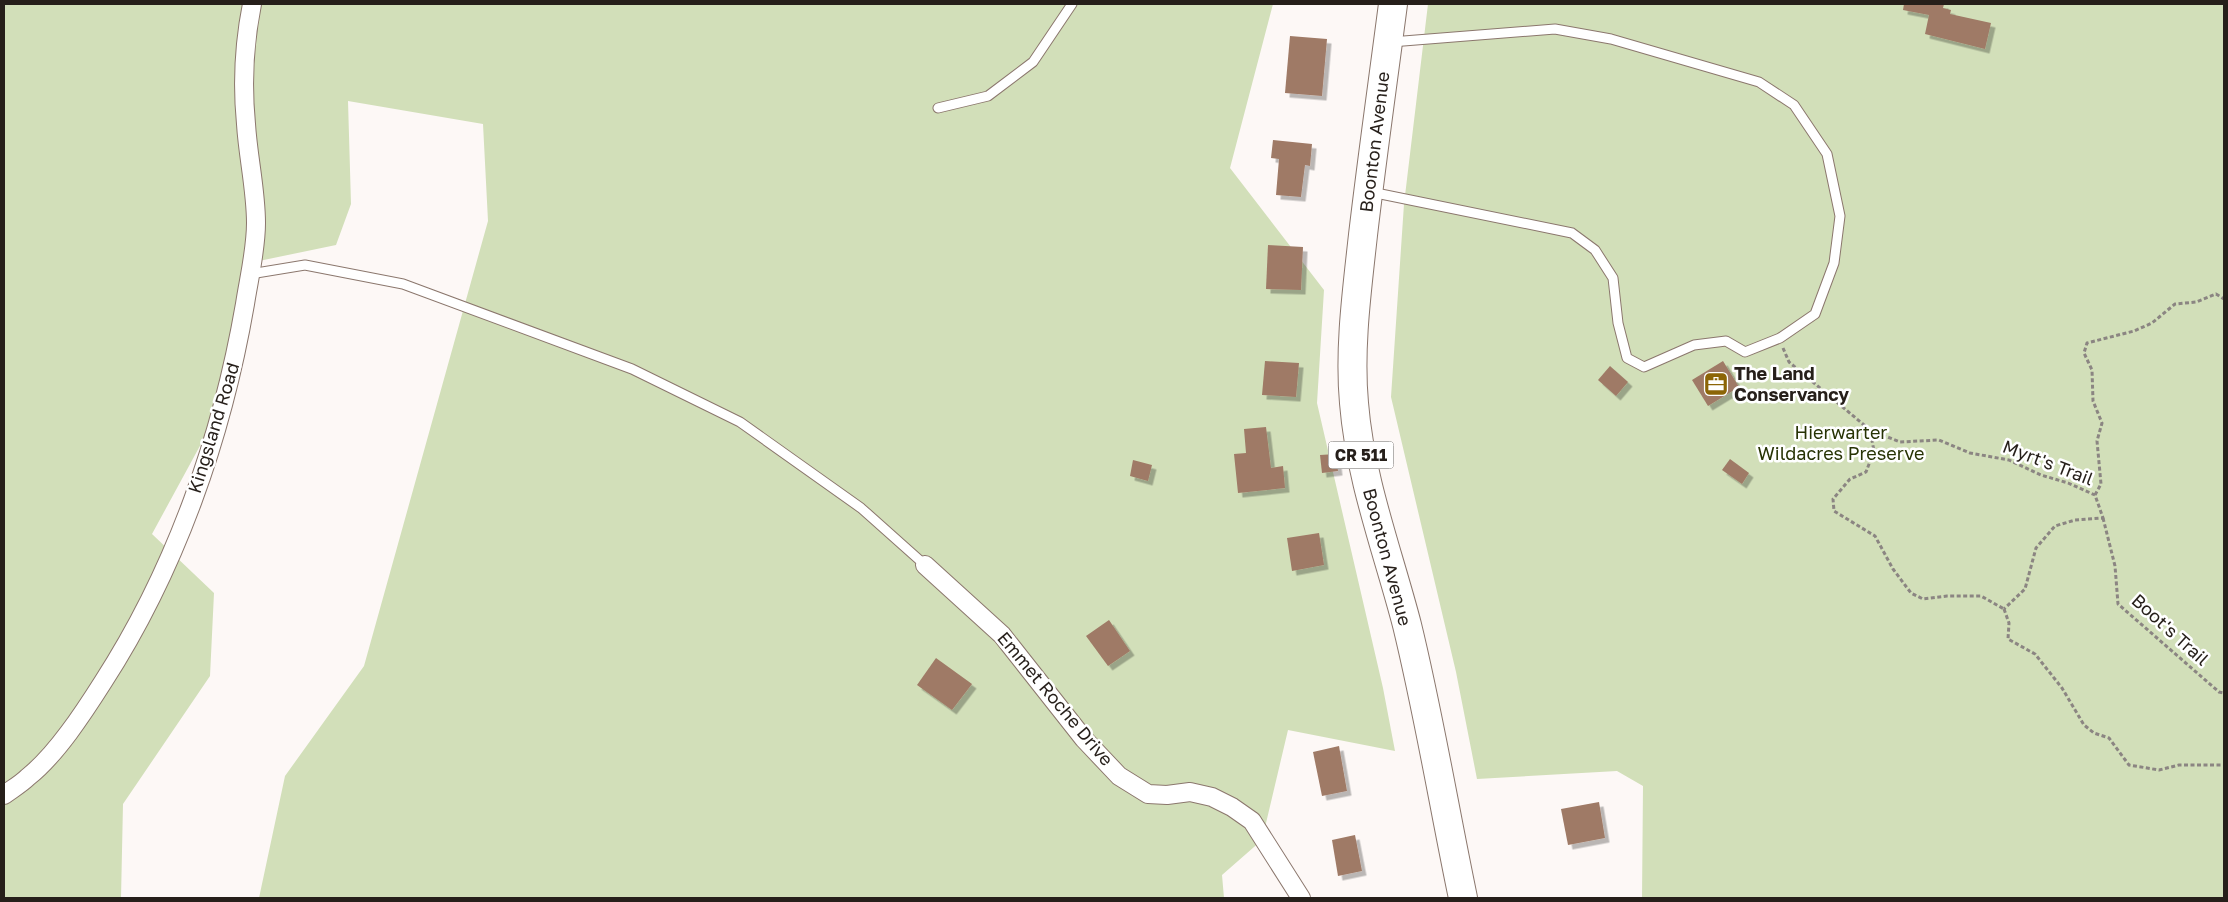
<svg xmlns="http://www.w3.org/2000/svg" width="2228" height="902" font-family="'Golos Text',sans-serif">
	<defs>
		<filter id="shadow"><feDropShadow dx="4.5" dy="4.5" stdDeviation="0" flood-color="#0004"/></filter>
	</defs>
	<rect width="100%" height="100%" fill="#fdf8f6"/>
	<g fill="#d2dfb9">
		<path d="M4,4H1273L1230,168L1324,290L1317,403L1383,688L1395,751L1288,730L1262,840L1222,875L1224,898H259L285,776L364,666L488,221L483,124L348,101L351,204L336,245L254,262L220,409L152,534L214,593L210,676L123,804L121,898H4Z"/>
		<path d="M1428,4H2224V898H1642L1643,786L1617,771L1477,779L1456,672L1391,397L1404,204Z"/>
	</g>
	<g fill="#9f7a66" filter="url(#shadow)">
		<path d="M1904,4H1944L1943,8L1951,10L1950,14L1991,23L1985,49L1925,34L1929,15L1903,10Z"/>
		<path d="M1290,36L1327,39L1322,96L1285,93Z"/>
		<path d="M1273,140L1312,144L1310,166L1305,165L1301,197L1276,195L1279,159L1271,158Z"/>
		<path d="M1268,245L1303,247L1301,290L1266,289Z"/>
		<path d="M1265,361L1299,363L1296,397L1262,395Z"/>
		<path d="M1723,361L1739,387L1708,406L1692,380Z"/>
		<path d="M1610,366L1628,382L1616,396L1598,380Z"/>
		<path d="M1266,427L1271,468L1283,466L1285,488L1238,493L1234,454L1246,453L1244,429Z"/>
		<path d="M1336,454L1338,471L1322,473L1320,455Z"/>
		<path d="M1730,459L1749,473L1742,484L1722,470Z"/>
		<path d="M1133,460L1152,465L1148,481L1130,476Z"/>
		<path d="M1319,533L1324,565L1292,571L1287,538Z"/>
		<path d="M1109,620L1130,651L1108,666L1086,636Z"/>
		<path d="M936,658L972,684L952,710L917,685Z"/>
		<path d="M1339,746L1347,791L1322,796L1313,752Z"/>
		<path d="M1599,802L1605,838L1568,845L1561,809Z"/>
		<path d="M1355,835L1362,871L1338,876L1332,840Z"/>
	</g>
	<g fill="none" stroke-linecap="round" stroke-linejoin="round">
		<defs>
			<g id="service">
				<path d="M938,108L988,96L1033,62L1072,4"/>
				<path d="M1371,192L1572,233L1595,250L1613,278L1618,323L1627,358L1644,367L1694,345L1726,341L1745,352L1780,338L1815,314L1834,263L1840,216L1827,154L1794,105L1759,82L1611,39L1555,29L1391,42"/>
				<path d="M250,274L305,265L403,284L632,369L740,422L861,508L925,565"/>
			</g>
			<g id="minor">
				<path d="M925,565L1002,635L1084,739L1119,776L1148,794L1167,795L1190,792L1212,797L1232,807L1252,821L1301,898"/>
				<path d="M4,795C12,789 21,784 28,777C56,755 84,712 103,682C176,569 222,437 245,304C249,278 256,250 256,223C256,190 248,157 246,124C242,83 244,44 252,4"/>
			</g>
			<path id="primary" d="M1393,4C1383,81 1372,158 1363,235C1357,290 1349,348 1354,403C1360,479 1388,552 1407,625C1429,715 1444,807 1463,898"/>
		</defs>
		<use href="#service" stroke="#8b776d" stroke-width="11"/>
		<use href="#minor" stroke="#8b776d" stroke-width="20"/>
		<use href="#primary" stroke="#8b776d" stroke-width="30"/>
		<g stroke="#8b8582" stroke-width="3" stroke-dasharray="4 2.5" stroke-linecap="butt">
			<path d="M1783,348L1789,362L1870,430L1874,451L1866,472L1850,479L1833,499L1834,511L1875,536L1893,569L1911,593L1923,599L1947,596H1981L2004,609"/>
			<path d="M1870,430L1900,442L1939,440L1970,453L2009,460L2041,475L2068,483L2095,495L2103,518L2075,520L2055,526L2036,548L2025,589L2004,609"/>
			<path d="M2095,495L2101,484L2097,441L2102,423L2093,401L2092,370L2084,353L2087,343L2134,331L2152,323L2175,304L2196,302L2216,294L2224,299"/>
			<path d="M2103,518L2115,566L2118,604L2219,692L2224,693"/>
			<path d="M2004,609L2009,623L2008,639L2035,654L2062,688L2084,725L2094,733L2109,738L2129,765L2159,770L2179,765H2224"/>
		</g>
		<use href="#service" stroke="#fff" stroke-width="9"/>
		<use href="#minor" stroke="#fff" stroke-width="18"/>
		<use href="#primary" stroke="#fff" stroke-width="28"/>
	</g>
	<defs>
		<symbol id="office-square" viewBox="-11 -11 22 22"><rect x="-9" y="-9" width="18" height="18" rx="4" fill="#8c6507" stroke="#fff"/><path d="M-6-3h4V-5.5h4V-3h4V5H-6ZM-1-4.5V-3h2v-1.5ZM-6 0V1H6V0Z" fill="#fff"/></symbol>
	</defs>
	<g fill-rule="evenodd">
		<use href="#office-square" x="1702" y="370" width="28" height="28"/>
	</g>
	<g text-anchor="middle" stroke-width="5" stroke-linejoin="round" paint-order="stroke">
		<rect fill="#fff" stroke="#67625f" stroke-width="1" x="1328.5" y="441.5" width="65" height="27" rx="4"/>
		<g font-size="16" font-weight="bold" fill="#261f1a">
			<text x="1361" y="461">CR 511</text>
		</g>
		<g font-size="18" fill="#261f1a" stroke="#fff">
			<text transform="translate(1375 142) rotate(-83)" y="6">Boonton Avenue</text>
			<text transform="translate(214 428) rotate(-73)" y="6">Kingsland Road</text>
			<text transform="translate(2048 463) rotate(21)" y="6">Myrt's Trail</text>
			<text transform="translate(1387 557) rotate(75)" y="6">Boonton Avenue</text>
			<text transform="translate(2170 630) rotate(42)" y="6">Boot's Trail</text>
			<text transform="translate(1055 699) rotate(50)" y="6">Emmet Roche Drive</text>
		</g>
		<g font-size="18" font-weight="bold" fill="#261f1a" stroke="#fff" text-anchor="start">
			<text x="1734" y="380">The Land<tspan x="1734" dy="21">Conservancy</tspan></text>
		</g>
		<g font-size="18" fill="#273304" stroke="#fff">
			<text x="1841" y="439">Hierwarter<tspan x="1841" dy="21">Wildacres Preserve</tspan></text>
		</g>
	</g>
	<rect width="2228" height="902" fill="none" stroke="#261f1a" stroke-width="10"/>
</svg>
